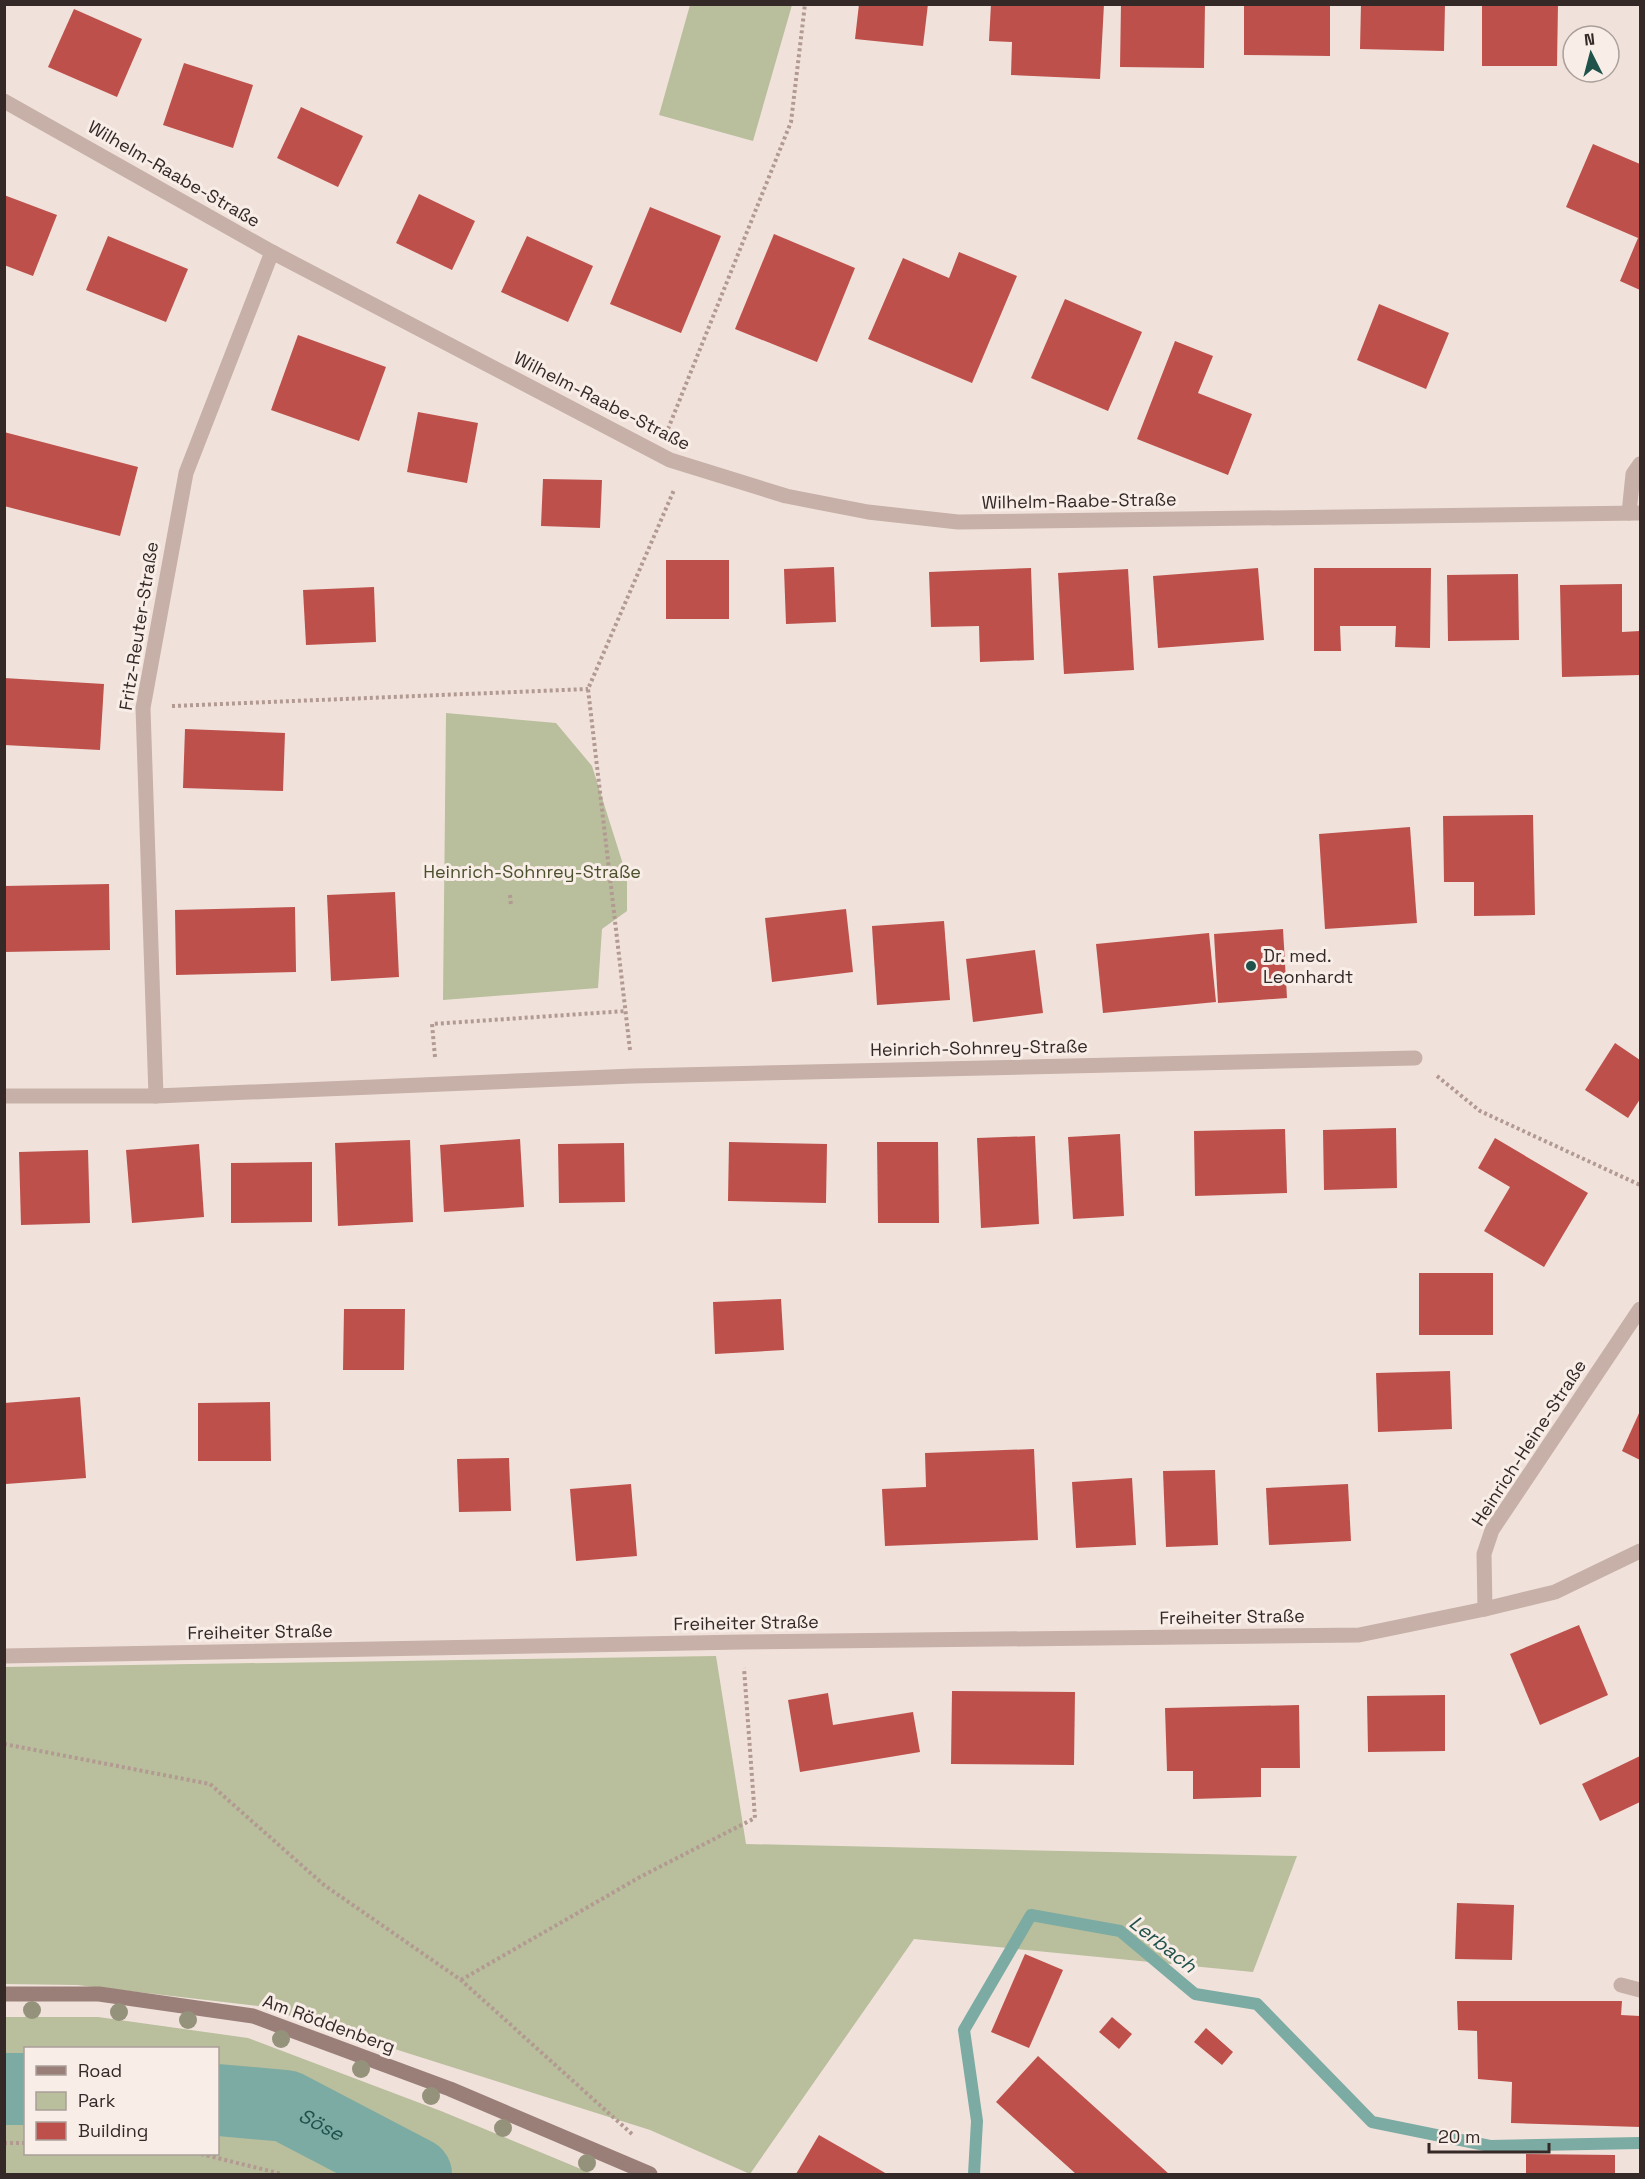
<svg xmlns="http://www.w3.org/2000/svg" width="1645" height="2179" font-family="'Space Grotesk',sans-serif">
	<rect width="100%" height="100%" fill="#f0e2db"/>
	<g fill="#b9be9c" fill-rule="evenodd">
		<path d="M690,5H792L753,141L659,115Z"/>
		<path d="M446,713L556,723L592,766L627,877V911L602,929L598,988L443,1000Z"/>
		<path d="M716,1656L746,1844L1297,1856L1253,1972L914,1939L750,2174L650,2130L259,2006L77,1985L5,1984L4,1667Z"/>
		<path d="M5,2017H98L248,2038L441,2111L593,2174H5ZM26,2048H218V2154H26Z"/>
	</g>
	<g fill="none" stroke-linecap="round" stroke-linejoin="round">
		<path stroke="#7caba3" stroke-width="12" d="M974,2174L977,2121L964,2030L1031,1915L1120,1931L1195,1994L1257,2004L1372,2122L1490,2146L1640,2143"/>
		<g stroke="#7caba3" stroke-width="72">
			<path d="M4,2089H26"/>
			<path id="s1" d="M218,2100L286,2106L416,2174"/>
		</g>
	</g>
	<g fill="#bd504b">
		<path d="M859,4H928L923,46L855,39Z"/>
		<path d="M991,4H1104L1100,79L1011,75L1012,42L989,41Z"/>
		<path d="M1121,4H1205L1204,68L1120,67Z"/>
		<path d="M1361,4H1445L1444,51L1360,49Z"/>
		<path d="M1482,4H1558L1557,66H1482Z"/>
		<path d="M1244,5H1330V56L1244,55Z"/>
		<path d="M74,9L142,39L117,97L48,67Z"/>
		<path d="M184,63L253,85L233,148L163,125Z"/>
		<path d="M301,107L363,136L338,187L277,158Z"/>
		<path d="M1593,144L1640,164V290L1620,281L1638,238L1566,207Z"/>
		<path d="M419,194L475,221L452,270L396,243Z"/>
		<path d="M4,195L57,215L33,276L4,265Z"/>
		<path d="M650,207L721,236L681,333L610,304Z"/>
		<path d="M774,234L855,268L817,362L735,329Z"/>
		<path d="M108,236L188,269L166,322L86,290Z"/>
		<path d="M527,236L593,266L568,322L501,292Z"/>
		<path d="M959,252L1017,276L972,383L868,339L903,258L949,278Z"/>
		<path d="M1065,299L1142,332L1108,411L1031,378Z"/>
		<path d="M1379,304L1449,333L1426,389L1357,360Z"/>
		<path d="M298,335L386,367L359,441L271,410Z"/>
		<path d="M1175,341L1213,356L1198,393L1252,414L1228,475L1137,439Z"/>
		<path d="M418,412L478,423L467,483L407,472Z"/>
		<path d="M4,432L138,467L120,536L4,506Z"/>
		<path d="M543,479L602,480L600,528L541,526Z"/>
		<rect x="666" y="560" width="63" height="59"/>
		<path d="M834,567L836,622L786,624L784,569Z"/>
		<path d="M1031,568L1034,660L980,662L979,626L931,627L929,572Z"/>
		<path d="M1258,568L1264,640L1158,648L1153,576Z"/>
		<path d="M1314,568H1431L1430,648L1395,647L1396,626H1340L1341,651H1314Z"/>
		<path d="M1128,569L1134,670L1064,674L1058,573Z"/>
		<path d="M1518,574L1519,640L1448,641L1447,575Z"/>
		<path d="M1622,584V632L1640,631V675L1562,677L1560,585Z"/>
		<path d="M374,587L376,642L306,645L303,590Z"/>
		<path d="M4,678L104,684L100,750L4,745Z"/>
		<path d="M185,729L285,733L283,791L183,788Z"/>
		<path d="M1533,815L1535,915L1474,916V882H1444L1443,816Z"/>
		<path d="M1410,827L1417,923L1325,929L1319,834Z"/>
		<path d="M109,884L110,950L4,952V886Z"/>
		<path d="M395,892L399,977L331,981L327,895Z"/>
		<path d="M295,907L296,972L176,975L175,910Z"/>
		<path d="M846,909L853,972L772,982L765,918Z"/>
		<path d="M944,921L950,1000L877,1005L872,926Z"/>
		<path d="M1283,929L1287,998L1218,1003L1214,934Z"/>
		<path d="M1209,933L1216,1002L1103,1013L1096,944Z"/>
		<path d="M1035,950L1043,1013L973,1022L966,959Z"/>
		<path d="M1615,1043L1640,1060V1099L1628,1118L1585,1090Z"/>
		<path d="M1396,1128L1397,1188L1324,1190L1323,1130Z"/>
		<path d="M1285,1129L1287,1193L1195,1196L1194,1131Z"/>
		<path d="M1120,1134L1124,1216L1073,1219L1068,1137Z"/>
		<path d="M1035,1136L1039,1224L981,1228L977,1138Z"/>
		<path d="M1495,1138L1588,1193L1544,1267L1484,1231L1510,1187L1478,1168Z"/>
		<path d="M520,1139L524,1207L444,1212L440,1145Z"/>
		<path d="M410,1140L413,1222L338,1226L335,1143Z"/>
		<path d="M729,1142L827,1144L826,1203L728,1201Z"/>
		<path d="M877,1142H938L939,1223H878Z"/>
		<path d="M624,1143L625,1202L559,1203L558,1144Z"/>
		<path d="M199,1144L204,1217L132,1223L126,1150Z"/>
		<path d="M88,1150L90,1223L21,1225L19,1152Z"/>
		<path d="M312,1162V1222L231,1223V1163Z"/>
		<rect x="1419" y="1273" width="74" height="62"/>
		<path d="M781,1299L784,1350L715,1354L713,1302Z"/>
		<path d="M344,1309H405L404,1370H343Z"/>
		<path d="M1450,1371L1452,1429L1378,1432L1376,1373Z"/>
		<path d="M80,1397L86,1478L6,1484L4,1403Z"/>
		<path d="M270,1402L271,1461H198V1403Z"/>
		<path d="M1640,1411V1460L1622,1451Z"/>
		<path d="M1034,1449L1038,1540L885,1546L882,1489L926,1487L925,1453Z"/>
		<path d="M509,1458L511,1511L459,1512L457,1459Z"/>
		<path d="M1215,1470L1218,1545L1166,1547L1163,1471Z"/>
		<path d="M1132,1478L1136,1545L1076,1548L1072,1482Z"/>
		<path d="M631,1484L637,1556L576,1561L570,1489Z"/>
		<path d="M1348,1484L1351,1541L1269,1545L1266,1488Z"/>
		<path d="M1579,1625L1608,1695L1540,1725L1510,1654Z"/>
		<path d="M952,1691L1075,1692L1074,1765L951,1764Z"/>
		<path d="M828,1693L833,1725L913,1712L920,1752L800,1772L788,1700Z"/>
		<path d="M1445,1695V1751L1368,1752L1367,1696Z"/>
		<path d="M1299,1705L1300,1768H1261V1797L1193,1799V1771H1167L1165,1708Z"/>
		<path d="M1640,1756V1802L1600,1821L1582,1784Z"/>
		<path d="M1457,1903L1514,1905L1512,1960L1455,1959Z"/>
		<path d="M1025,1954L1063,1970L1029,2048L991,2032Z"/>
		<path d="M1457,2001H1622L1621,2015L1640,2016V2127L1511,2123L1512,2082L1478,2079L1477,2031L1458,2030Z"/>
		<path d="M1112,2017L1132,2034L1119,2049L1099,2032Z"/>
		<path d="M1206,2028L1233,2052L1222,2065L1194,2042Z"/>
		<path d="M1038,2056L1169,2174H1076L996,2102Z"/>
		<path d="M819,2135L887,2174H796Z"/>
		<path d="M1526,2154L1615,2155V2174H1526Z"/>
	</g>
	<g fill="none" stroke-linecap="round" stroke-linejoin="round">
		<g stroke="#b29a92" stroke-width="4" stroke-dasharray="3 3" stroke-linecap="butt">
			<path d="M668,429L791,122L805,4"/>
			<path d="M172,706L588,689"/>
			<path d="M510,895L511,906"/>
			<path d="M630,1050L588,689L674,490"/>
			<path d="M435,1057L432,1024L626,1011"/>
			<path d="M1437,1076L1480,1111L1640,1185"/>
			<path d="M4,1744L210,1784L324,1885L461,1980L633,2135"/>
			<path d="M461,1980L640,1877L755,1818L744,1668"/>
			<path d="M4,2143H26"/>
			<path d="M201,2154L282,2174"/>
		</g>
		<g stroke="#c7b0a8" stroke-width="15">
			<path d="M1629,513L1633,474L1640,464"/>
			<path d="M1621,1985L1640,1990"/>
		</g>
		<g stroke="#c7b0a8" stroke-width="15">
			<path d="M4,101L272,252L670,460L786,496L868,512L958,522L1640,513"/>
			<path d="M4,1096H156L633,1076L1415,1058"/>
			<path d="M156,1096L143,708L186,473L272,252"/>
			<path d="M1485,1609L1484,1554L1492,1530L1640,1309"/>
			<path d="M4,1656L742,1642L1359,1635L1485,1609L1555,1592L1640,1551"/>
		</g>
		<path stroke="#9a7f79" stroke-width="15" d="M4,1994H99L253,2016L450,2089L650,2174"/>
	</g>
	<g fill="#95927b">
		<circle cx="32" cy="2010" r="9"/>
		<circle cx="119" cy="2012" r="9"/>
		<circle cx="188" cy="2020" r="9"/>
		<circle cx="281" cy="2039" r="9"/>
		<circle cx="361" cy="2069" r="9"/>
		<circle cx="431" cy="2096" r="9"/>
		<circle cx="503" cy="2128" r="9"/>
		<circle cx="587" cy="2163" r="9"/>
	</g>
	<circle fill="#20524c" stroke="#f8ede7" stroke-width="2" cx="1251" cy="966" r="6"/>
	<g text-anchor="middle" stroke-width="6" stroke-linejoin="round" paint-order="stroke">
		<g font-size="18" fill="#342927" stroke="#f8ede7">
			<text transform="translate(174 174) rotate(30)" y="6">Wilhelm-Raabe-Straße</text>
			<text transform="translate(602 401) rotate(27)" y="6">Wilhelm-Raabe-Straße</text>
			<text transform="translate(1079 501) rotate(-1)" y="6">Wilhelm-Raabe-Straße</text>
			<text transform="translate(139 626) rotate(-81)" y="6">Fritz-Reuter-Straße</text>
			<text transform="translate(979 1048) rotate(-1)" y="6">Heinrich-Sohnrey-Straße</text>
			<text transform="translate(1529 1443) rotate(-57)" y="6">Heinrich-Heine-Straße</text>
			<text transform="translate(1232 1617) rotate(-1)" y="6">Freiheiter Straße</text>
			<text transform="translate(746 1623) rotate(-1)" y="6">Freiheiter Straße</text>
			<text transform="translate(260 1632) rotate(-1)" y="6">Freiheiter Straße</text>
			<text transform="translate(329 2024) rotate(20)" y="6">Am Röddenberg</text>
		</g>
		<g font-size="18" fill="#4b502d" stroke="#f8ede7">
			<text x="532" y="878">Heinrich-Sohnrey-Straße</text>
		</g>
		<g font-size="18" fill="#342927" stroke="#f8ede7" text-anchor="start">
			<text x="1263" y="962">Dr. med.<tspan x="1263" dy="21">Leonhardt</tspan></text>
		</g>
		<g font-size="20" font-style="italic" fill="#20524c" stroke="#f8ede7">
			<text transform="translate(1163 1944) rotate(38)" y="7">Lerbach</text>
			<text dy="7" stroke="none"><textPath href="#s1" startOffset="108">Söse</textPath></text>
		</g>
	</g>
	<rect width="1645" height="2179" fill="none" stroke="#342927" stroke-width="12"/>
	<rect x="24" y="2047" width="195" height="108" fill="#f8ede7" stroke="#aa9f9a" stroke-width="1.5"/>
	<rect x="36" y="2066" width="30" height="9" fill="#9a7f79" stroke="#aa9f9a" stroke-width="1.5"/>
	<text x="78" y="2077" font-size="18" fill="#342927">Road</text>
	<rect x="36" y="2092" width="30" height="18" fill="#b9be9c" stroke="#aa9f9a" stroke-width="1.5"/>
	<text x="78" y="2107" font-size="18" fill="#342927">Park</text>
	<rect x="36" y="2122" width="30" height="18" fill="#bd504b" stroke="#aa9f9a" stroke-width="1.5"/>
	<text x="78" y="2137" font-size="18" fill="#342927">Building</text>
	<g transform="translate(1591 54) rotate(354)"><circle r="28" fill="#f8ede7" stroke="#aa9f9a" stroke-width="1.5"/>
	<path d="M0-4.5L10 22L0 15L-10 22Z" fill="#20524c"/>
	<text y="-9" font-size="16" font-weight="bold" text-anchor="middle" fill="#342927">N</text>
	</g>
	<path d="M1429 2143v9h120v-9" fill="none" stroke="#342927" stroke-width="3"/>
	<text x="1438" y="2143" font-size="18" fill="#342927" stroke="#f8ede7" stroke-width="4.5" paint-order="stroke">20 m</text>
</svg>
